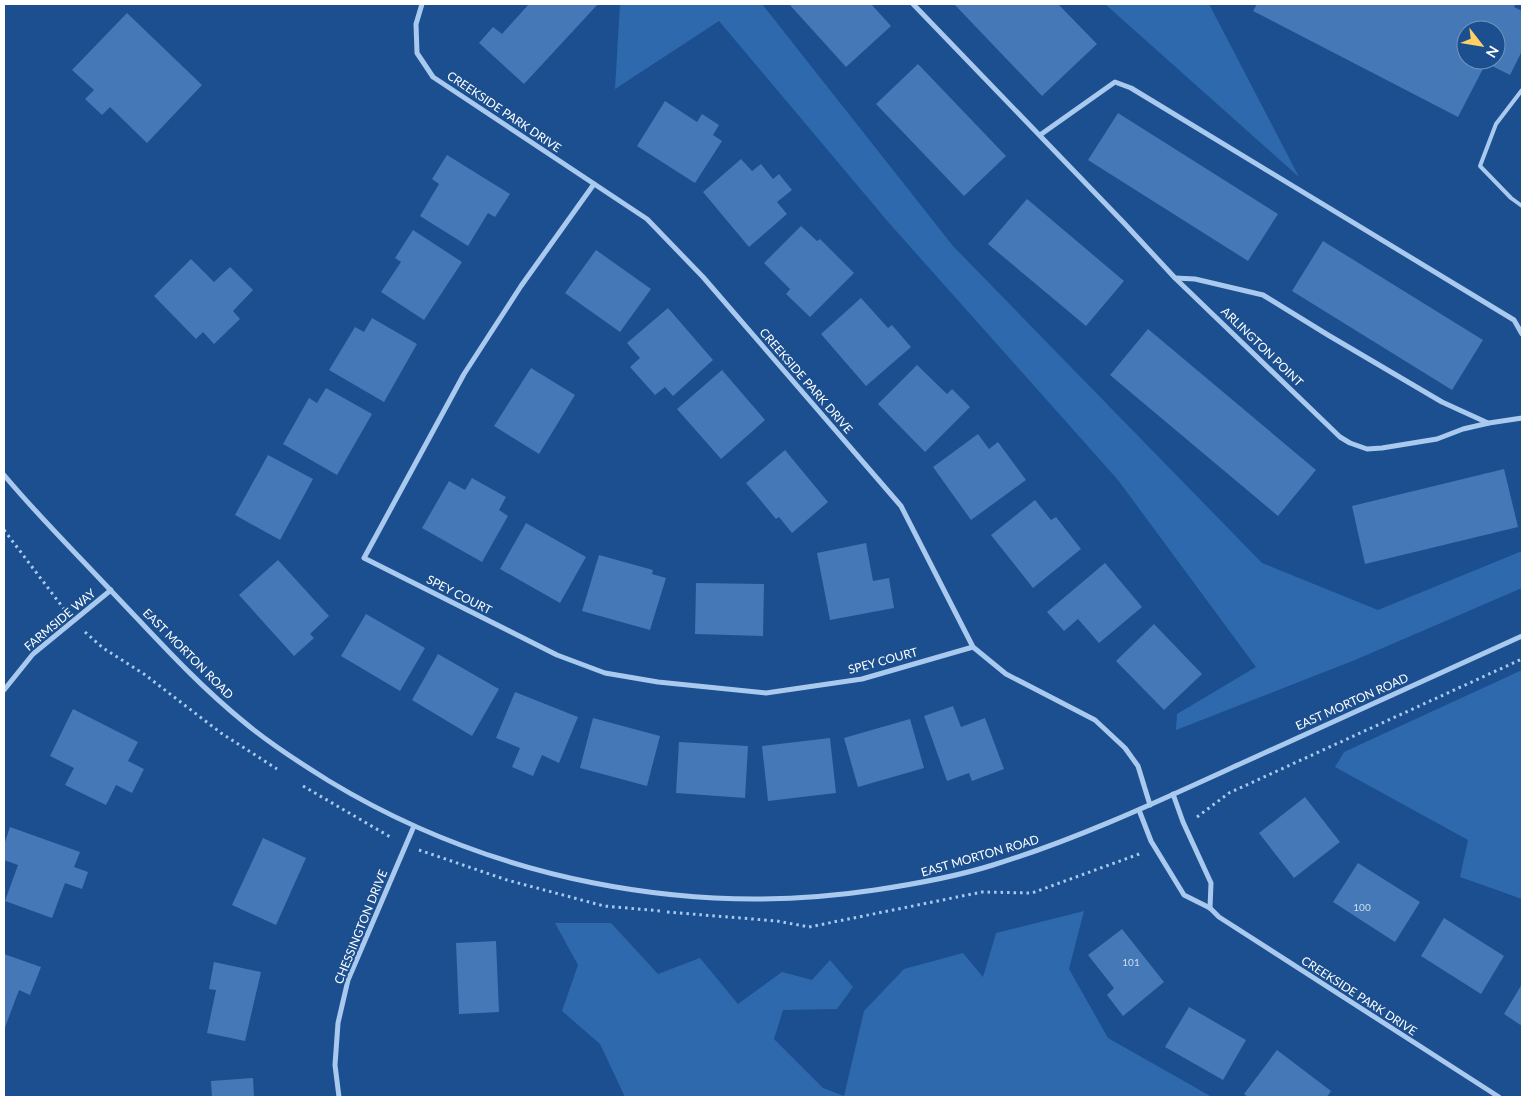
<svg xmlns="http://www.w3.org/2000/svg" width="1526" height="1101" font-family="Lato,sans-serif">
	<rect width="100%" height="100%" fill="#1b4f8f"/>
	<g fill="#2e69ad">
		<path d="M620,4H762L953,246L1262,563L1378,610L1522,551V588L1355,660L1176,730L1177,714L1256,667L1118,480L889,223L719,21L615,89Z"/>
		<path d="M1105,4H1209L1299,177Z"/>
		<path d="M1522,670V899L1460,877L1468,840L1335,767L1344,752Z"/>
		<path d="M1084,911L1069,969L1108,1038L1212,1097H625L600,1044L562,1011L578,965L555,923H611L658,974L700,958L738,1004L782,972L812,980L830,960L853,987L837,1009L783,1010L774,1039L823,1088L844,1096L864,1011L904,969L963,953L983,977L996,933Z"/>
	</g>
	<g fill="#4478b7" fill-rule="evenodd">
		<path d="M529,4H598L524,84L479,43L493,27L502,34Z"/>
		<path d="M789,4H871L891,26L846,67Z"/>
		<path d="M954,4H1058L1097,44L1042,96Z"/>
		<path d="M1257,4H1516L1514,7L1522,11V51L1510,75L1486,63L1458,117L1253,11ZM1466,30H1496V60H1466Z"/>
		<path d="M127,13L202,85L147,143L110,107L102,115L85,99L94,90L72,70Z"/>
		<path d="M918,64L1006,156L964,196L876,104Z"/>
		<path d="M665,101L697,122L702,114L719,125L713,135L722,141L695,183L637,146Z"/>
		<path d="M1118,113L1278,214L1248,261L1088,160Z"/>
		<path d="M447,155L510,194L495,217L488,213L468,246L420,216L439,184L432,179Z"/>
		<path d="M741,159L752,171L761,164L773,179L779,174L792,190L777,202L787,214L749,247L703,192Z"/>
		<path d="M1027,199L1124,281L1086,326L988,244Z"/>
		<path d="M801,226L817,241L820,239L854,273L810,317L786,294L790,289L764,263Z"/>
		<path d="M413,230L462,262L424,320L381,292L401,262L395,258Z"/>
		<path d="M1323,241L1483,340L1452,390L1292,291Z"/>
		<path d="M596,250L651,289L620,332L565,293Z"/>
		<path d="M191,259L214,282L230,267L253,290L233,311L240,319L214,344L203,332L196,339L154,296Z"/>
		<path d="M861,298L888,328L892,325L911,347L866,386L821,334Z"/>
		<path d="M668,308L713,360L673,396L665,387L655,395L630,367L640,358L627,343Z"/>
		<path d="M372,318L417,344L384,402L329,370L355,327L364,332Z"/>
		<path d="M1148,329L1316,470L1278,516L1110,375Z"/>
		<path d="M917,365L947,394L952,389L970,407L925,452L878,404Z"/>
		<path d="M531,368L575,395L539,454L494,426Z"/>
		<path d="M722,370L765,420L721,459L677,409Z"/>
		<path d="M326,388L372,414L337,475L283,444L309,398L317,403Z"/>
		<path d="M978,434L989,449L998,442L1026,480L971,520L933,467Z"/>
		<path d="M785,450L828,502L792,533L779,517L776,519L746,483Z"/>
		<path d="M268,455L313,479L280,540L235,515Z"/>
		<path d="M1504,469L1518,527L1365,564L1352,506Z"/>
		<path d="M472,478L506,497L499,510L508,516L482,562L422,528L449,481L465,490Z"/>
		<path d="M1035,500L1051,520L1056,517L1081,549L1033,588L991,535Z"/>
		<path d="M526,523L586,557L560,603L500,569Z"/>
		<path d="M866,543L873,581L889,578L894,608L830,620L817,553Z"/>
		<path d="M599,555L653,570L652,574L666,578L650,630L582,611Z"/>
		<path d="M278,560L329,616L310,634L314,638L294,656L239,595Z"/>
		<path d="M1105,563L1142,607L1099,643L1078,619L1064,631L1047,612Z"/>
		<path d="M696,583L764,584L763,636L695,634Z"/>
		<path d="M366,614L425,648L400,691L341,656Z"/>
		<path d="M1154,624L1202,674L1164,710L1116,661Z"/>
		<path d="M438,654L499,689L472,736L412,700Z"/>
		<path d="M515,692L578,717L559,763L542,755L533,776L512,767L520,748L496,738Z"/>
		<path d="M953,706L961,727L985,718L1004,769L972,781L969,773L947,781L924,716Z"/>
		<path d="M73,709L138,742L128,761L144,769L132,793L116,785L106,805L65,785L74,768L50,756Z"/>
		<path d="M593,718L660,736L647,786L580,768Z"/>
		<path d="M910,719L924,768L858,787L844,738Z"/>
		<path d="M830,738L836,793L768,801L762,746Z"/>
		<path d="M679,742L748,746L745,798L676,793Z"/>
		<path d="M1305,797L1340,842L1294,878L1259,833Z"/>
		<path d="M10,827L80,852L74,867L88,872L82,889L65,883L52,918L5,901L18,865L4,860V845Z"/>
		<path d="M263,838L306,858L276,925L232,905Z"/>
		<path d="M1358,863L1420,902L1395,942L1333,902Z"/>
		<path d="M1444,918L1504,956L1481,994L1421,956Z"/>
		<path d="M1122,929L1164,982L1123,1016L1107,995L1114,988L1088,955Z"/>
		<path d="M496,941L499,1012L459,1014L456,943Z"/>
		<path d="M4,954L41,967L30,995L19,990L4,1030Z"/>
		<path d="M214,962L261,972L245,1041L207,1033L216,990L209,989Z"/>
		<path d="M1522,984V1026L1504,1014Z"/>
		<path d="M1189,1007L1246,1040L1223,1080L1165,1047Z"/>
		<path d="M1277,1050L1331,1091L1327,1097H1248L1244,1094Z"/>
		<path d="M253,1078L254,1097H212L211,1081Z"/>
	</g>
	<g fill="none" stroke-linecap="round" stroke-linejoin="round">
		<g stroke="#a9c9ee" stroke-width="3" stroke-dasharray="2.5 4" stroke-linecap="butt">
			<path d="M4,530L64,609"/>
			<path d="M85,632L103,648L144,674L221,733L277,769"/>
			<path d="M303,786L392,838"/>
			<path d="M1197,817L1229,793L1522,659"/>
			<path d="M419,850L507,880L604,906L661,911"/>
			<path d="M667,912L777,921L809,927L982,892L1032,893L1142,853"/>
		</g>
		<path stroke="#a9c9ee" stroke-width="4" d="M1522,90L1496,124L1480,166L1511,198L1522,206"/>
		<g stroke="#a9c9ee" stroke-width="5">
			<path d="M422,4L416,24L417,53L433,77L647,219L703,277L901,506L973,647L1006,674L1095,720L1125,748L1138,766L1150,805"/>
			<path d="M913,4L1124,223L1175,278L1340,437L1350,443L1367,449L1382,448L1437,439L1463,429L1489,423L1522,418"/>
			<path d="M1040,135L1115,82L1131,88L1514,320L1522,334"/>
			<path d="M594,184L521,286L464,374L364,558L557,655L605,673L658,682L766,693L862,679L973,647"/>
			<path d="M1175,278L1195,279L1263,295L1328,335L1442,402L1488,423"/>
			<path d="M4,475C39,517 78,555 115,595C157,639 197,684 244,722C270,744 300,763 329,781C491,879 688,918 875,890C915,884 955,877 993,865C1078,839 1159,801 1240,764C1334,721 1428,678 1522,636"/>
			<path d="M4,690L33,654L111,590"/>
			<path d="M1173,794L1183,822L1211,883L1210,908"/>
			<path d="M1139,810L1151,841L1184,895L1210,908L1219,917L1499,1097"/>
			<path d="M339,1097L335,1065L338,1023L348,980L414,826"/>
		</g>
	</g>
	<g text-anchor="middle" stroke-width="4.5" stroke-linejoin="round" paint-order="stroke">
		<g font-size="10" fill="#d0dded">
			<text x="1362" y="911">100</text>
			<text x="1131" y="966">101</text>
		</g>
		<g font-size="12" fill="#fff" stroke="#1b4f8f">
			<text transform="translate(504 112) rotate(34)" y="4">CREEKSIDE PARK DRIVE</text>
			<text transform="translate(1262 347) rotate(44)" y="4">ARLINGTON POINT</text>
			<text transform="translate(806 381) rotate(49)" y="4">CREEKSIDE PARK DRIVE</text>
			<text transform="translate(459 595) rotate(27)" y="4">SPEY COURT</text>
			<text transform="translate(60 620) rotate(-40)" y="4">FARMSIDE WAY</text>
			<text transform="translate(188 654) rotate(45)" y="4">EAST MORTON ROAD</text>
			<text transform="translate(883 661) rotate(-15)" y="4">SPEY COURT</text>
			<text transform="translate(1352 702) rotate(-24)" y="4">EAST MORTON ROAD</text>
			<text transform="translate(980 856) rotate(-16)" y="4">EAST MORTON ROAD</text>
			<text transform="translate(361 927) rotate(-68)" y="4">CHESSINGTON DRIVE</text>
			<text transform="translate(1359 996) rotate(33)" y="4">CREEKSIDE PARK DRIVE</text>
		</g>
	</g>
	<rect width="1526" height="1101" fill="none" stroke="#ffffff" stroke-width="10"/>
	<g transform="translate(1481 45) rotate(121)"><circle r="24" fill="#1b4f8f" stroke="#7695bc"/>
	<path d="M0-4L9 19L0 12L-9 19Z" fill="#ffd166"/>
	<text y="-8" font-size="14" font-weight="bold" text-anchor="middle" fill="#ffffff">N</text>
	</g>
</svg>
